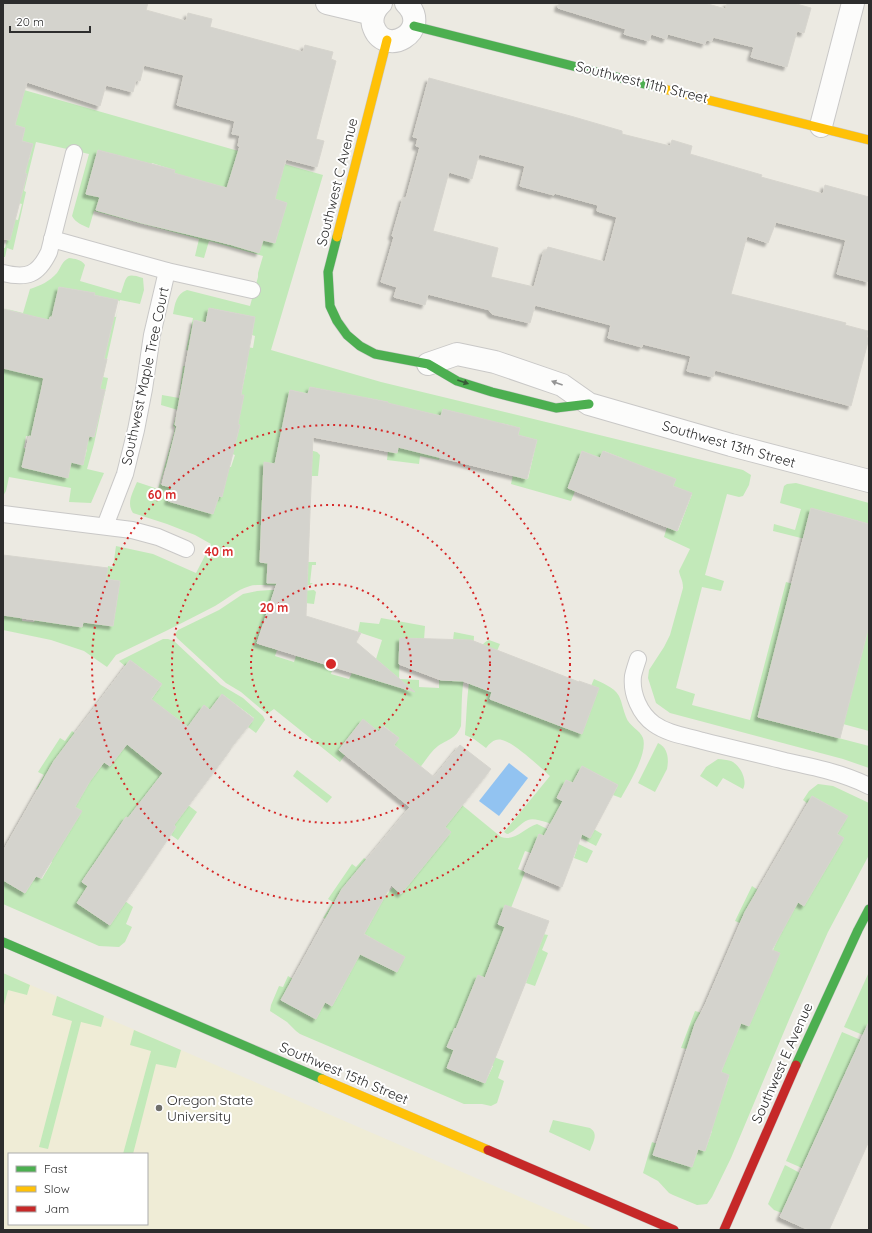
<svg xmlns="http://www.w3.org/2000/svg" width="872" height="1233" font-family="Quicksand,sans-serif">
	<defs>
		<filter id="shadow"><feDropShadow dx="-3.5" dy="3.5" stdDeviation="1" flood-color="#0004"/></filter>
	</defs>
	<rect width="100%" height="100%" fill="#eceae2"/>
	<path fill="#efecd6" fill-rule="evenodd" d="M3,973L211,1063L596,1230H3ZM9,1154H147V1224H9Z"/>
	<g fill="#c2e9b9" fill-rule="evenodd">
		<path d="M3,84L323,175L271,350L381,382L743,470L751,475L749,485L743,496L739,497L727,494L705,575L724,581L721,591L702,587L676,688L695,694L692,705L750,720L786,582L793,584L758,717L869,746V768L843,759L670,713L656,703L648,678L649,670L664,647L670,635L683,588C683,579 680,578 679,571L690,549L664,537L667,527L678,531L692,494L673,486L676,479L619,465L622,458L604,451L600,458L582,451L568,488L575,491L571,501L511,484L513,475L528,479L537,440L518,435L520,428L501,423L499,430L461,421L463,414L443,409L441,416L423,412L413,451L439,457V460L420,456L419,464L387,460L388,451L397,453L405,413L386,409L388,402L368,398L367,405L329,398L330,391L310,387L308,394L290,390L282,430L306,449L317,452L320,455L318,476H311L263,483L260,562L268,563L267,583L307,584L308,562H316V565H312L310,583H313C305,591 263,582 250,586C236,590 227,599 215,606C183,623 149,639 116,655L107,667L84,651L51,640L3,630V615H22V621L34,622L35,620L82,627L83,622L113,626L120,581L106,579L108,566L113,567L116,546L153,554L196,573L211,544L195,535L167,524L133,513C126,503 133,492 137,482L158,489L174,433L175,427L173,426L178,410L161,405L162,395L179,398L183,366L198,369L181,397L241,395L247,365L244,364L247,347L253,348L255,336L252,335L255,317L209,308L206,323L195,320L199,353L186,350L193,318L173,314C175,304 176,294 187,290L250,306L258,277V273L263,256L209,241L204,258L195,256L199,239L94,211L89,228C82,225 76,223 72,216L89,154L36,142L24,191L26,192L13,250L7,248L5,257H3V248H5L9,232L3,217L18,220L22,204L11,201L15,188L23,190L27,174L16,171L20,158L29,160L33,144L22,141L25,128L3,122ZM98,150L115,155L149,172L152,163L174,170L172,178L113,215L96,210L100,197L86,193ZM227,188L286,203L275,243L233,231L229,245L213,240L217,227L204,224L200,237L184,233ZM179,409L240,425L237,437L229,453L235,455L231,467H229L222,497L219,496L213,514L169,501L172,487L160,484L165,468L179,472L187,429L175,425Z"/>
		<path d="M69,258C75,259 81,259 85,265L80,281L121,293C127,277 124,272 143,278L144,290L140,304L120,300L103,377L108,378L94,444L87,469L104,473L91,503L69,502L71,488L9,477L6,491L3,496V374L19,313L3,308L23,313L30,289C40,286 50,281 57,273C62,266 61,262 69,258ZM59,287L94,293V295L120,301L116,317L102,314L111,330L107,346L91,356L106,359L87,386L105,391L101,408L89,405L98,420L94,437L82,434L79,447L87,449L83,465L71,462L68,477L22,467L26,449L24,448L26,436L33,437L37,421L34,420L37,408H40L44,392L41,391C46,366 44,341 50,317L54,318L57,301L56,300Z"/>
		<path d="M796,483L869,503V524L811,508L805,539L773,531L774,524L795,530L801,509L780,503L784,486L787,484Z"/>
		<path d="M270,590L302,591L314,590L316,592L314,604L296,602L293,612L270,605L257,644L277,650L275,656L294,662L296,656L333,667L331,674L349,679L352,673L370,678L382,640L358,632L360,622L379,624L381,618L425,626L424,640L400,639L399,679L419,680V687L439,688V680L459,681L453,640L454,632L474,636C474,649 468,661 465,673C461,690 462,708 461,726C456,739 448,739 438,746C430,752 425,762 418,770C410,778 396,784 385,787L409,757L394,745L399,738L384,726L379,732L363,720L339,750L345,755L340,762L274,709L267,714L241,692L226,683L177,638L175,634L178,630L219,610L243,594L257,591Z"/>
		<path d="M869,626V731L843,724Z"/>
		<path d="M163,639H168L174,641L221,685L243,698L263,716L265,720L256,733L248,727L254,718L222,694L210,710L204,705L192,721L198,725L157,768L163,773L151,788L183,812L188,805L197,812L178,840L171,835L176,827L143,804L131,821L126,817L115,833L121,837L99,869L93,865L82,881L88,886L77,903L109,925L125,901L133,907L126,924L132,927L125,942L119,947L99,946L3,904V880L25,893L36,876L42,879L52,862L46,858L81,811L36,789L44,775L38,772L60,738L65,741L72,731L76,734L71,738L60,754L92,778L104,762L110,766C130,740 143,710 162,684L130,660L125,666L119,661Z"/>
		<path d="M489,640L500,644L497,651L473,685L492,692L490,699L508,706L511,700L545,720L563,727L591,686L594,679C602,683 614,687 619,696C622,702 623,710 626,717C629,726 640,730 643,738C648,754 628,785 621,798L613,795L618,785L582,766L573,783L566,780L557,797C573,808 585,825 602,834L596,846C582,839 541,815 528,820C520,823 515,832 507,834L504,832L550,776C540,767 513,742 502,740C495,738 490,743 486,748L474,739L465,735C468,713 465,650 489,640Z"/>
		<path d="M658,743C668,748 669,759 667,769L655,792L638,783Z"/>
		<path d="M718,759C722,759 727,760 731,761C740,765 748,780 743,789L723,778L717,787L700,776L706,767Z"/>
		<path d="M297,770L332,797L327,803L293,776Z"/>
		<path d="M818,784L833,786L869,803V855L828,932L791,1015L731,1158L712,1197L707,1204L697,1205L673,1195L669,1193L658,1181L643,1173L652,1142L657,1144L653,1155L692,1167L698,1149L705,1151L712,1131L705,1129L723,1094L729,1076L721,1073L727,1055L689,1042L687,1049L681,1048L695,1011L741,1023L781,932L743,916L740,923L735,921L752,886L758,890L753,899L798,902L804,905L827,851L834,855L843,838L837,834L847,816L812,796L808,804L803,800L809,791Z"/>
		<path d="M462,805L501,837C515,842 524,828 537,824L593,851L587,863L574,858L577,849L539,834L531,853L525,851L518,869L525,872L511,908L505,906L498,924L505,927L548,935L542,950L548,953L535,986L526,983L529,974L492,959L485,978L478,975L461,1031L455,1029L447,1047L454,1050L447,1068L485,1083L493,1066L491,1065L494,1057L504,1061L498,1078L504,1081L497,1103L491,1106L482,1104H464L300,1034L296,1031L287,1022L270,1011L271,1005L279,986L283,987L288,976L293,979L281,1000L316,1019L325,1002L332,1006L342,988L354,951L361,954L370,937L364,934L374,916L327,919L323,918L333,902L328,899L352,864L356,867L364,858L367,860L381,902L393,887L401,893L445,827Z"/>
		<path d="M869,972V1021L863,1035L844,1027Z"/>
		<path d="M3,973L30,985L27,995L8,990L3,1009Z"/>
		<path d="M57,996L104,1016L101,1027L81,1022L48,1149L39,1147L72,1021L52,1015Z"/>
		<path d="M134,1030L181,1050L176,1068L156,1064L133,1154H123L151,1051L130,1045Z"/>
		<path d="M842,1032L861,1040L802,1168L786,1161Z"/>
		<path d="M553,1120L590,1128C599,1134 593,1142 590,1151L549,1132Z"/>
		<path d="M785,1165L800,1173L782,1213L774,1210L768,1204Z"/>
	</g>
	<path fill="#92c3f1" d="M509,763L528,778L499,816L479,801Z"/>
	<g fill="#d4d3cd" stroke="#d7d5ce" fill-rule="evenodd" filter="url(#shadow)">
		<path d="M3,3H148L146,10L186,21L188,13L212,19L210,27L303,52L305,45L333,52L331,59L336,61L316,139L324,141L317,167L286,159L275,199L287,203L275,243L263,240L259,253L229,244L142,223L96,210L100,197L86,194L98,150L175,170L174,173L227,188L240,146H238L240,135L232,134L235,121L177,105L184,75L144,65L140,81L136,80L133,92L106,85L100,106L27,82L15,125L25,128L22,141L33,144L25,173L27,174L10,240L3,239Z"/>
		<path d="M559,3H704L726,9L727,3H793L811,8L804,33L797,31L787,67L751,57L754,47L713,37L712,41L706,40L705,44L668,34L666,39L651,34L649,41L624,34L626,29L558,8Z"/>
		<path d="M429,78L574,117L622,131V134L670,146L672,140L692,146L690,154L762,175L761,177L823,194L825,185L869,197V282L837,274L846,240L776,222L768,243L747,236L731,294L846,323L845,325L868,331L867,337L869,338L851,406L715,370L713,377L687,371L691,356L643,344L642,347L608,338L611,325L535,305L530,323L492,314V313L490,312V310L428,294L425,305L394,297L397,287L381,282L394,237L392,236L403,198H406L420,147L416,146L418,138L413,137ZM479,154L525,166L520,186L554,195V193L598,205L597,211L617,217L605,262L548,247L546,251H544L534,287L491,277L498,248L433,231L449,172L472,179Z"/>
		<path d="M59,287L95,293L94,295L118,300L104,359H107L100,389L105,390L94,437L89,436L83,465L71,462L68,478L22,467L29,436L31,437L44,378L3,368V309L49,320L50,317H52Z"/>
		<path d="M209,308L255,317L241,395H244L238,424L240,425L222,497L219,496L213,514L168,501L172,487L162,485L177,426L175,425L194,320L206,323Z"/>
		<path d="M310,387L388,402V403L441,416L443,409L520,428L518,435L537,440L527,479L398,447L397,453L313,437L306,616L361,633L356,642L415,692L257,643L277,583H267L268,563L260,562L264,462L275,464L290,390L308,394Z"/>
		<path d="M582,451L600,458L603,451L676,479L673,486L692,493L677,531L568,488Z"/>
		<path d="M811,508L869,524V626L840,738L758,717Z"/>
		<path d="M3,555L108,568L106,579L120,581L113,626L83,622L82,627L3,615Z"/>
		<path d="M400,638L471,640L579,682V681L599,688L582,734L490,699L492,692L463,681L441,680L399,664Z"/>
		<path d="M130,660L162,684L151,699L188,727L204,705L210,710L222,694L254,719L230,749H231L174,825L176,827L110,925L77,903L88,886L82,882L126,817L128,818L163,773L127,744L110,766L104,762L90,781L75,807L82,811L41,878L36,876L25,893L3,880V851L54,761Z"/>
		<path d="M363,719L379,732L383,726L399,738L394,745L434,777L460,745L491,769L445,827L451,832L401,894L391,885L364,934L405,957L397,972L360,954L332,1006L325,1002L316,1019L281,1000L342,889L410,807L339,750Z"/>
		<path d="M582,766L618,785L590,838L582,834L562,887L524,871L539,834L544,836L563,801L557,798L566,780L573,783Z"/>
		<path d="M812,796L848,816L837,834L844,838L804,906L798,902L772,950L780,953L749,1026L741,1023L721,1072L729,1075L705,1151L698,1149L692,1167L653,1155L695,1024L705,1005L745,912Z"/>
		<path d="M505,905L549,921L529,974L485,1083L447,1068L454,1050L447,1047L455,1028L456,1029L478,975L485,978L505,927L498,924Z"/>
		<path d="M869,1022V1141L829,1230H809L780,1217Z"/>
	</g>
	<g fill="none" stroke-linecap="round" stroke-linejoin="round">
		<defs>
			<g id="lane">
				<path d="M52,239L167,271L252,290"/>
				<path d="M3,273C27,279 38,275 49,252L74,153"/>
				<path d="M3,514L132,530L158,537L186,549"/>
				<path d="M105,526L125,474L136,430L144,389L152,335L167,271"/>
				<path d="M638,659C636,665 634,671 633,676C631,694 640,714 654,724C668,734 686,736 703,741C730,748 758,754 785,761C814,767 843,773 869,786"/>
			</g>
			<g id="street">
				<path d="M327,3L373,14"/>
				<path d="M381,3C375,8 371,17 373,25C383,60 434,31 406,3"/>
				<path d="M821,126L853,3"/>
				<path d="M428,364L457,354L495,362L562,385L589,404L731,445L869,481"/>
			</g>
			<g id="fast">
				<path d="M414,26L664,89"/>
				<path d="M337,237L328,272L330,306L337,321L347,335L360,346L375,354L428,364L457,381L492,392L556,408L589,404"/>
				<path d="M3,942L322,1079"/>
				<path d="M796,1065L858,930L869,909"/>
			</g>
			<g id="slow">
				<path d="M664,89L869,140"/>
				<path d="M337,237L387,40"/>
				<path d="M322,1079L488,1150"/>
			</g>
			<g id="jam">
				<path d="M488,1150L674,1230"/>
				<path d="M724,1230L796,1065"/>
			</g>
		</defs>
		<use href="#lane" stroke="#c9c8c7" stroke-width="18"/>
		<use href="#street" stroke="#c9c8c7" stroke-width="24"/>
		<use href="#fast" stroke="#c9c8c7" stroke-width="10"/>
		<use href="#slow" stroke="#c9c8c7" stroke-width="10"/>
		<use href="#jam" stroke="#c9c8c7" stroke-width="10"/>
		<use href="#lane" stroke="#fcfcfb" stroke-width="16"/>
		<use href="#street" stroke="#fcfcfb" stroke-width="22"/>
		<use href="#fast" stroke="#4caf50" stroke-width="9"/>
		<use href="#slow" stroke="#ffc107" stroke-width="9"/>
		<use href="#jam" stroke="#c62828" stroke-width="9"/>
	</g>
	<defs><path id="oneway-solid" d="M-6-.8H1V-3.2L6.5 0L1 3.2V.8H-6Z"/></defs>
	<use fill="#385a39" href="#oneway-solid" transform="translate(463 382) rotate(19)"/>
	<use fill="#949494" href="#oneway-solid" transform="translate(557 383) rotate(-160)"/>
	<g fill="none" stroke="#d62828" stroke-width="2" stroke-dasharray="2 4">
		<circle cx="331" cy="664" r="80"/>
		<circle cx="331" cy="664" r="159"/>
		<circle cx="331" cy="664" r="239"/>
	</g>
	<circle fill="#706f6c" stroke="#fff" stroke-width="1.5" cx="159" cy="1108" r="4"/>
	<g text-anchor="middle" stroke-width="4" stroke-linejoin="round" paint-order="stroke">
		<g font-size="14" fill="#2d2d2d" stroke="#fff">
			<text transform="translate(642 82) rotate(14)" y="5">Southwest 11th Street</text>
			<text transform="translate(337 182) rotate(-76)" y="5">Southwest C Avenue</text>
			<text transform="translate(145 376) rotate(-78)" y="5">Southwest Maple Tree Court</text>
			<text transform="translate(729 444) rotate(16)" y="5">Southwest 13th Street</text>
			<text transform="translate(782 1063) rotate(-66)" y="5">Southwest E Avenue</text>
			<text transform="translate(344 1073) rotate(23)" y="5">Southwest 15th Street</text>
		</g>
		<g font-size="14" fill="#2d2d2d" stroke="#fff" text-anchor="start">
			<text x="167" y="1105">Oregon State<tspan x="167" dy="16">University</tspan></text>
		</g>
	</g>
	<circle cx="331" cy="664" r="6" fill="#d62828" stroke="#fff" stroke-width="2"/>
	<g font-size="12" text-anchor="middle" font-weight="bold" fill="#d62828" stroke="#fff" stroke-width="4" stroke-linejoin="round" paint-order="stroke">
		<text x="162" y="499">60 m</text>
		<text x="219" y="556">40 m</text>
		<text x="274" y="612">20 m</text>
	</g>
	<rect width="872" height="1233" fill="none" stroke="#2d2d2d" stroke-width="8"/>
	<rect x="8" y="1153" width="140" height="72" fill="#ffffff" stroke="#ababab"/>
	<rect x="16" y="1166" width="20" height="6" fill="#4caf50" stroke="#ababab"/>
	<text x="44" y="1173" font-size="12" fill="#2d2d2d">Fast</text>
	<rect x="16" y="1186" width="20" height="6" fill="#ffc107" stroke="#ababab"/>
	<text x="44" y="1193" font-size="12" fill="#2d2d2d">Slow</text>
	<rect x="16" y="1206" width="20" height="6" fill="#c62828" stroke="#ababab"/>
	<text x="44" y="1213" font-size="12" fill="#2d2d2d">Jam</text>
	<path d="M10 26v6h80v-6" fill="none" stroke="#2d2d2d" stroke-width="2"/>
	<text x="16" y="26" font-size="12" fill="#2d2d2d" stroke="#ffffff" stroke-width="3" paint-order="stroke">20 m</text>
</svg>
